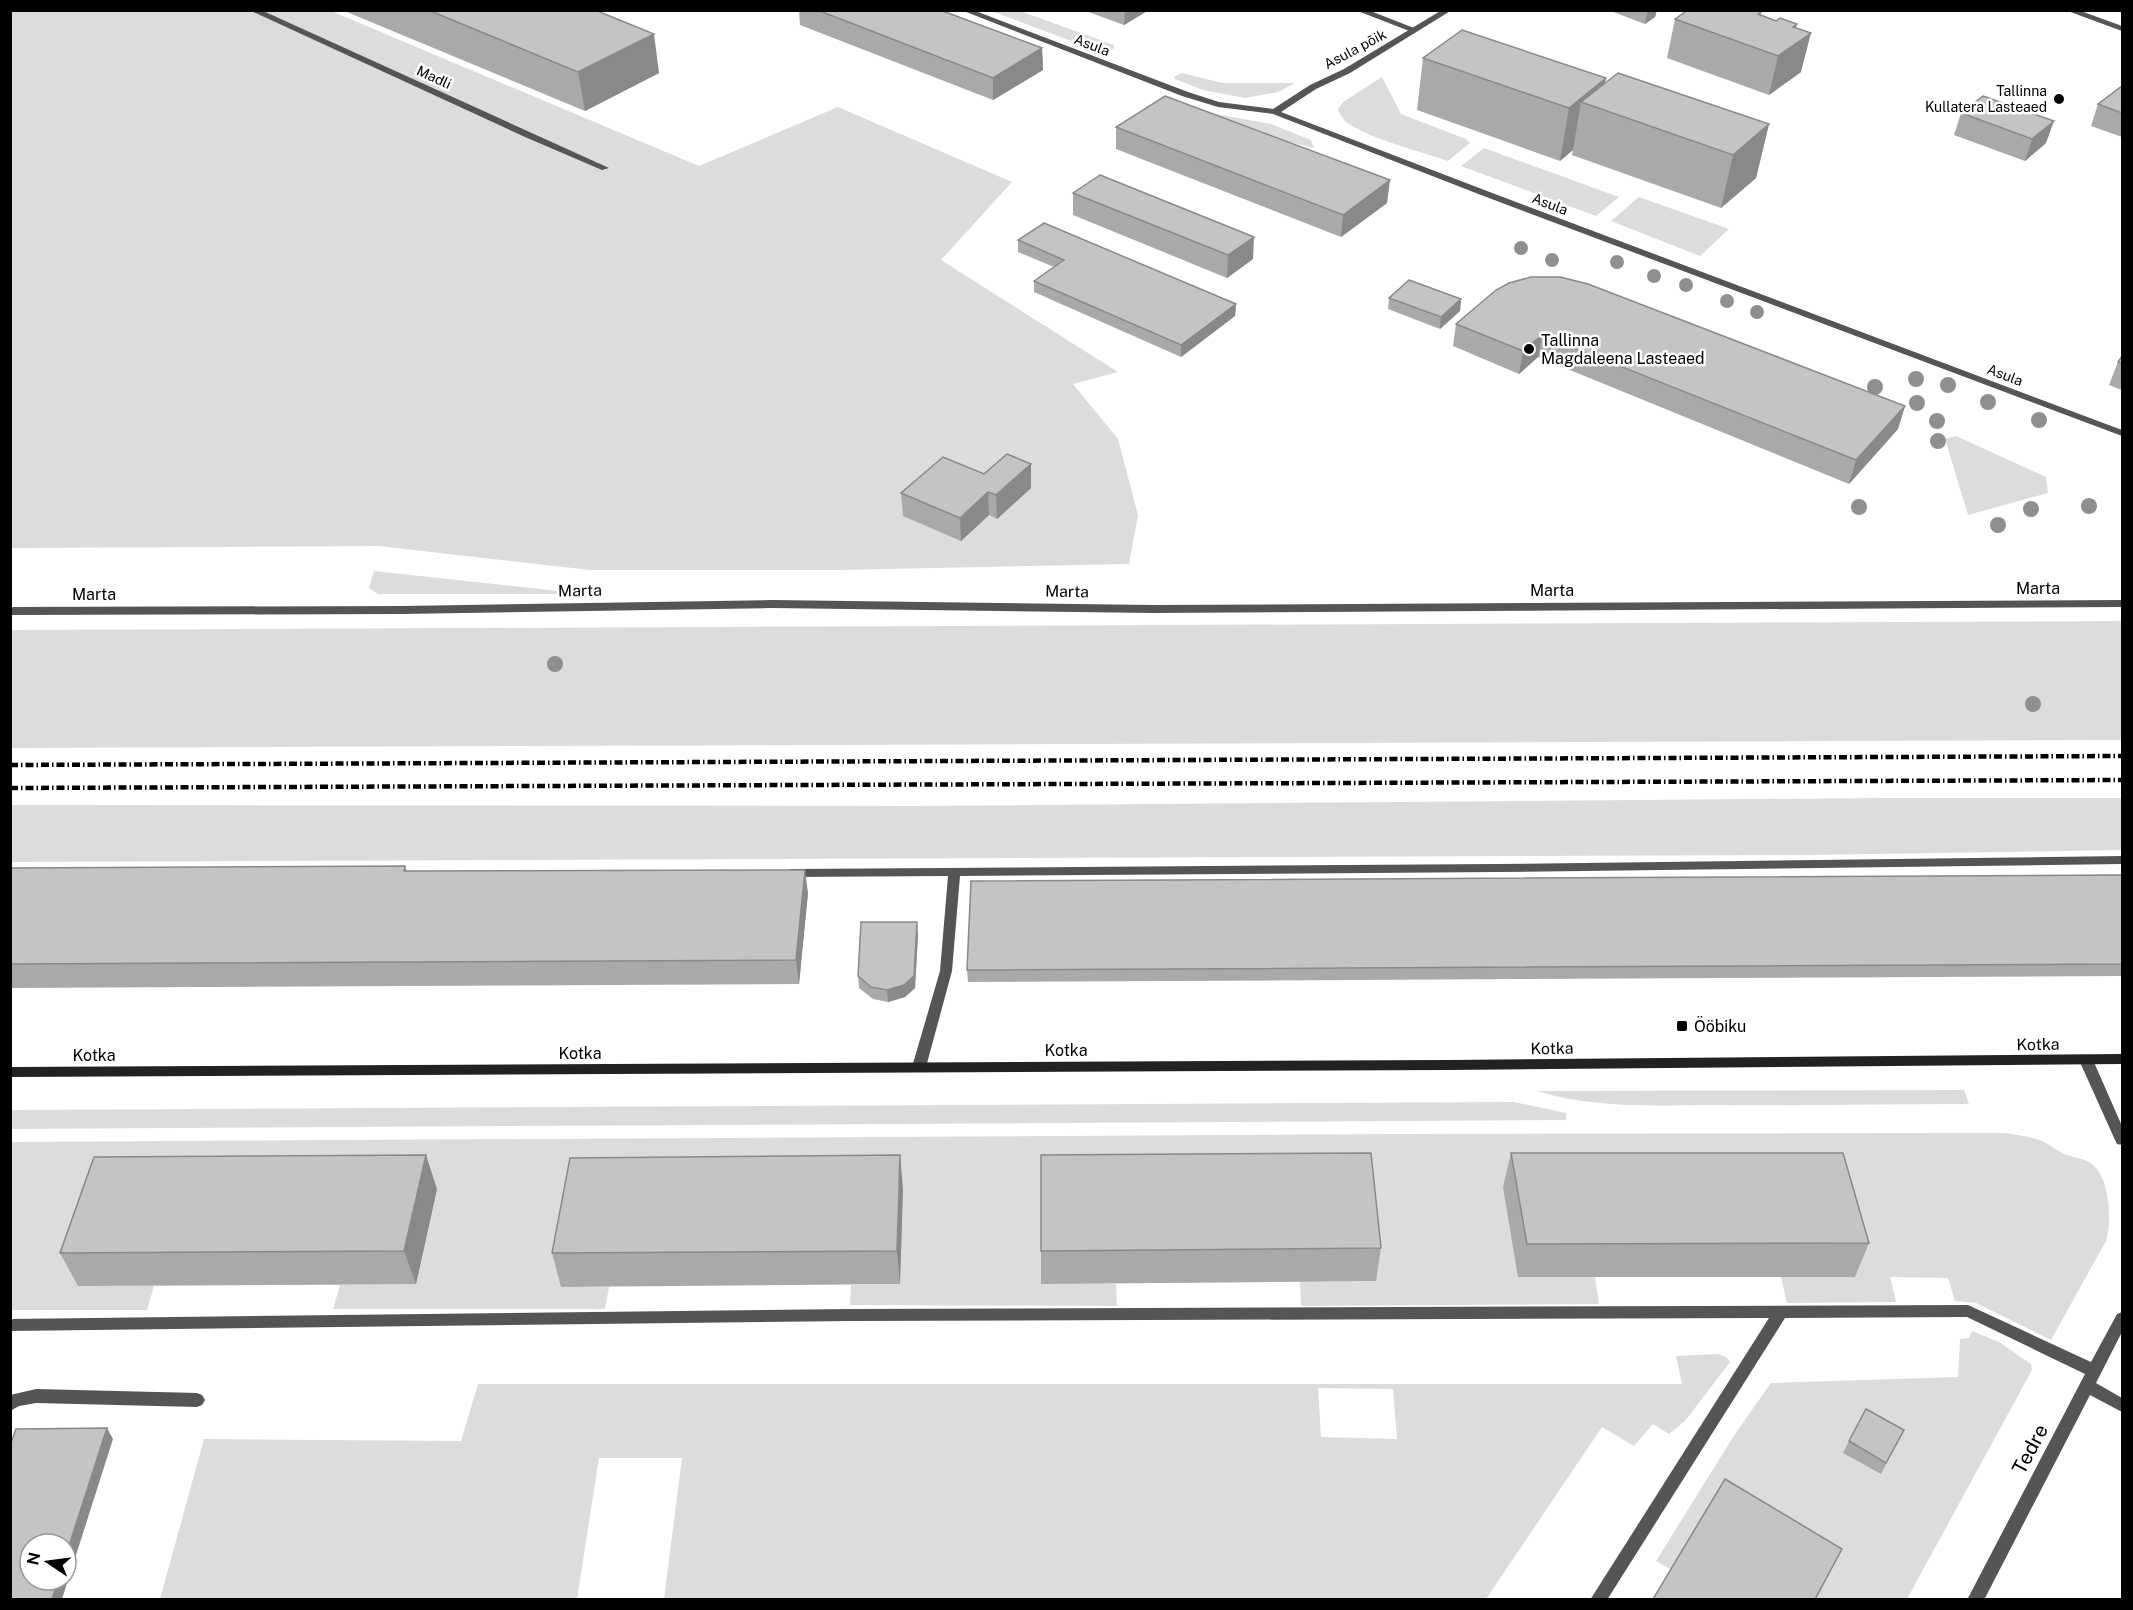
<svg xmlns="http://www.w3.org/2000/svg" width="2133" height="1610" font-family="'Public Sans',sans-serif">
	<rect width="100%" height="100%" fill="#fff"/>
	<g fill="#dcdcdc" fill-rule="evenodd">
		<path d="M11,10L331,11L699,166L838,107L1012,182L941,260L1118,372L1073,384L1118,439L1138,515L1129,564L838,570H590L379,546L11,548Z"/>
		<path d="M991,11H1020L1114,45V48L1106,54Z"/>
		<path d="M1182,73L1222,83H1295L1278,92L1245,98L1203,90L1175,79L1174,77Z"/>
		<path d="M1382,77L1401,114L1466,139L1470,143L1448,161C1417,150 1376,141 1349,124C1343,120 1340,115 1338,109L1343,102Z"/>
		<path d="M1210,113L1271,124L1311,140L1314,148L1260,135Z"/>
		<path d="M1484,148L1619,197L1596,216L1461,166Z"/>
		<path d="M1639,197L1729,229L1700,256L1611,221Z"/>
		<path d="M1956,436L2046,477L2048,493L1968,515L1945,439Z"/>
		<path d="M374,571L587,594H378L369,588Z"/>
		<path d="M2122,621V740L11,748V630Z"/>
		<path d="M1885,798H2122V850L1807,855L10,862L11,805L915,806Z"/>
		<path d="M1964,1090L1969,1104C1884,1104 1799,1106 1714,1105C1654,1105 1595,1109 1537,1091Z"/>
		<path d="M1514,1102L1566,1113V1120L10,1129L11,1110Z"/>
		<path d="M2004,1133C2017,1135 2031,1136 2044,1142C2051,1145 2057,1151 2064,1154C2074,1158 2086,1158 2094,1166C2110,1180 2112,1223 2106,1241L2051,1340L1976,1303L1955,1301L1948,1278L1890,1277L1896,1302L1787,1303L1781,1277L1855,1276L1595,1277L1599,1304L1301,1306L1300,1282L1376,1281L1041,1284H1116L1117,1306L850,1305L851,1285L900,1284L903,1189L562,1286L609,1287L605,1309H333L340,1285L79,1286H154L147,1310H11L10,1142L1401,1134Z"/>
		<path d="M1972,1331L1999,1342L2031,1364L2032,1370L1907,1599H1816L1675,1572L1656,1561L1735,1434L1771,1383L1958,1377L1960,1339L1969,1338Z"/>
		<path d="M1718,1354L1726,1357L1730,1362L1685,1421L1669,1434L1653,1424L1634,1446L1602,1427L1486,1599H664L682,1458H599L577,1599H160L204,1439L461,1441L478,1384H1682L1676,1356ZM1318,1388L1393,1389L1397,1439L1321,1437Z"/>
	</g>
	<g fill="none" stroke-linecap="round" stroke-linejoin="round">
		<g fill="#555" fill-rule="evenodd">
			<path d="M1355,10H1368L1419,30L1412,32Z"/>
			<path d="M2122,856V864L1497,872L960,876L952,971L926,1067L924,1071L919,1072L914,1071L912,1067L940,971L948,876L792,877L788,876L786,873L788,870L792,869L1497,864Z"/>
			<path d="M36,1389L197,1393L202,1395L205,1400L202,1405L197,1407L36,1403L19,1406L10,1411V1395Z"/>
		</g>
		<g fill="#555" fill-rule="evenodd">
			<path d="M249,10H261L609,168L602,170L525,137Z"/>
			<path d="M961,10H973L1188,92L1219,102L1273,109L1310,85L1344,69L1442,10H1452L1350,73L1316,89L1281,112L1487,191L2122,430V436L1481,195L1273,114L1218,107L1182,96Z"/>
			<path d="M2065,10H2078L2122,26V31Z"/>
			<path d="M772,600L1153,605L2122,600V607L1153,613L772,608L402,614L10,615V607L402,606Z"/>
			<path d="M2086,1055L2091,1056L2093,1060L2122,1126V1145L2117,1144L2115,1140L2079,1060L2081,1056Z"/>
			<path d="M1968,1305L2091,1362L2117,1314L2122,1312V1332L2096,1383L2122,1398V1412L2090,1395L1984,1600H1967L2085,1374L1967,1317L1785,1318L1607,1600H1590L1769,1318L851,1321L10,1331V1319L851,1309Z"/>
		</g>
		<path fill="#222" fill-rule="evenodd" d="M2122,1054V1064L1448,1070L10,1077V1067L1448,1060Z"/>
		<g stroke="#000" stroke-width="4.5" stroke-dasharray="8 3 1.5 3" stroke-linecap="butt">
			<path d="M10,765L2122,756"/>
			<path d="M10,788L2122,780"/>
		</g>
	</g>
	<g fill="#8f8f8f">
		<circle cx="1521" cy="248" r="7"/>
		<circle cx="1552" cy="260" r="7"/>
		<circle cx="1617" cy="262" r="7"/>
		<circle cx="1654" cy="276" r="7"/>
		<circle cx="1686" cy="285" r="7"/>
		<circle cx="1727" cy="301" r="7"/>
		<circle cx="1757" cy="312" r="7"/>
		<circle cx="1916" cy="379" r="8"/>
		<circle cx="1948" cy="385" r="8"/>
		<circle cx="1875" cy="387" r="8"/>
		<circle cx="1988" cy="402" r="8"/>
		<circle cx="1917" cy="403" r="8"/>
		<circle cx="2039" cy="420" r="8"/>
		<circle cx="1937" cy="421" r="8"/>
		<circle cx="1938" cy="441" r="8"/>
		<circle cx="2089" cy="506" r="8"/>
		<circle cx="1859" cy="507" r="8"/>
		<circle cx="2031" cy="509" r="8"/>
		<circle cx="1998" cy="525" r="8"/>
		<circle cx="555" cy="664" r="8"/>
		<circle cx="2033" cy="704" r="8"/>
	</g>
	<g fill="#a9a9a9">
		<path d="M342,10H595L659,73L585,111Z"/>
		<path d="M799,10H940L1042,48L1043,70L993,100L800,25Z"/>
		<path d="M1083,10H1149L1124,25Z"/>
		<path d="M1608,10H1657L1655,17L1645,24Z"/>
		<path d="M1761,12V15L1796,28L1801,72L1769,95L1667,58L1675,19Z"/>
		<path d="M1423,58L1606,78L1605,83L1769,124L1756,178L1721,208L1572,155L1573,150L1560,161L1417,110Z"/>
		<path d="M2122,86V137L2091,126L2098,104Z"/>
		<path d="M1961,113L2046,143L2025,161L1954,135Z"/>
		<path d="M1116,127L1387,203L1341,237L1116,149Z"/>
		<path d="M1073,193L1253,259L1227,278L1073,215Z"/>
		<path d="M1018,240L1236,304L1235,316L1181,357L1034,292V281L1054,267L1018,252Z"/>
		<path d="M1496,290L1905,406L1898,429L1849,484L1538,357L1519,374L1453,346L1456,324Z"/>
		<path d="M1389,298L1461,299L1460,311L1440,329L1388,309Z"/>
		<path d="M2122,356V390L2109,385L2118,362Z"/>
		<path d="M1031,464V488L997,519L989,515L961,541L903,516L901,493Z"/>
		<path d="M405,866L407,871L808,893L799,984L10,988V868Z"/>
		<path d="M2122,875V976L968,982L967,970Z"/>
		<path d="M918,934L915,988L905,997L888,1002L873,999L859,988L858,976Z"/>
		<path d="M1511,1153L1869,1243L1855,1277H1518L1503,1187Z"/>
		<path d="M437,1189L416,1284L78,1286L60,1253Z"/>
		<path d="M903,1189L900,1284L561,1287L552,1253Z"/>
		<path d="M1381,1248L1376,1281L1041,1284V1251Z"/>
		<path d="M1904,1430L1881,1474L1843,1453L1849,1441Z"/>
	</g>
	<g fill="#898989">
		<path d="M1125,10H1149L1124,25Z"/>
		<path d="M1648,10H1657L1655,17L1645,24Z"/>
		<path d="M1797,24L1791,46L1811,33L1801,72L1769,95L1778,56L1793,27Z"/>
		<path d="M654,34L659,73L585,111L578,72Z"/>
		<path d="M1042,48L1043,70L993,100V78Z"/>
		<path d="M1606,78L1601,109L1581,102L1573,150L1560,161L1569,108Z"/>
		<path d="M2054,121L2046,143L2025,161L2032,139Z"/>
		<path d="M1769,124L1756,178L1721,208L1733,155Z"/>
		<path d="M1390,180L1387,203L1341,237L1343,215Z"/>
		<path d="M1254,237L1253,259L1227,278L1228,255Z"/>
		<path d="M1461,299L1460,311L1440,329L1441,317Z"/>
		<path d="M1236,304L1235,316L1181,357V345Z"/>
		<path d="M1542,335L1538,357L1519,374L1523,351Z"/>
		<path d="M1905,406L1898,429L1849,484L1856,460Z"/>
		<path d="M1031,464V488L997,519L996,495Z"/>
		<path d="M988,492L989,515L961,541L960,518Z"/>
		<path d="M805,870L808,893L799,984L796,960Z"/>
		<path d="M917,922L918,934L915,988L905,997L888,1002L887,990Z"/>
		<path d="M426,1155L437,1189L416,1284L404,1251Z"/>
		<path d="M900,1155L903,1189L900,1284L897,1251Z"/>
		<path d="M107,1428L113,1439L62,1599H52L58,1580H66V1555Z"/>
		<path d="M1842,1549L1816,1599H1815Z"/>
	</g>
	<g fill="#c4c4c4" stroke="#898989" stroke-width="1.5">
		<path d="M428,10H595L654,34L578,72Z"/>
		<path d="M817,10H940L1042,48L993,78Z"/>
		<path d="M1688,10H1757L1761,12L1758,14L1776,21L1780,18L1797,24L1793,27L1811,33L1778,56L1675,19Z"/>
		<path d="M1462,30L1606,78L1569,108L1423,58Z"/>
		<path d="M1618,73L1769,124L1733,155L1581,102Z"/>
		<path d="M2122,86V113L2098,104Z"/>
		<path d="M1165,96L1390,180L1343,215L1116,127Z"/>
		<path d="M1983,96L2054,121L2032,139L1961,113Z"/>
		<path d="M1100,175L1254,237L1228,255L1073,193Z"/>
		<path d="M1044,223L1236,304L1181,345L1034,281L1064,260L1018,240Z"/>
		<path d="M1531,277H1560L1588,284L1905,406L1856,460L1542,335L1523,351L1456,324L1496,290L1509,283Z"/>
		<path d="M1409,280L1461,299L1441,317L1389,298Z"/>
		<path d="M2122,356V364L2118,362Z"/>
		<path d="M1007,454L1031,464L996,495L988,492L960,518L901,493L943,457L984,474Z"/>
		<path d="M405,866L404,871L805,870L796,960L10,964V868Z"/>
		<path d="M2122,875V964L967,970L971,881Z"/>
		<path d="M861,922H917L914,976L904,985L887,990L871,987L858,976Z"/>
		<path d="M1371,1153L1381,1248L1041,1251V1155Z"/>
		<path d="M1511,1153H1843L1869,1243L1527,1244Z"/>
		<path d="M426,1155L404,1251L60,1253L94,1157Z"/>
		<path d="M900,1155L897,1251L552,1253L570,1158Z"/>
		<path d="M1866,1409L1904,1430L1886,1463L1849,1441Z"/>
		<path d="M107,1428L66,1555V1544H30V1580H58L52,1599H10V1446L16,1429Z"/>
		<path d="M1725,1479L1842,1549L1815,1599H1653Z"/>
	</g>
	<g fill="#000" stroke="#fff" stroke-width="2">
		<circle cx="2059" cy="99" r="6"/>
		<circle cx="1529" cy="349" r="6"/>
		<rect x="1676" y="1020" width="12" height="12" rx="3"/>
	</g>
	<g text-anchor="middle" stroke-width="5" stroke-linejoin="round" paint-order="stroke">
		<g font-size="14" fill="#000" stroke="#fff">
			<text transform="translate(1092 45) rotate(21)" y="5">Asula</text>
			<text transform="translate(1355 49) rotate(-28)" y="5">Asula põik</text>
			<text transform="translate(434 77) rotate(25)" y="5">Madli</text>
			<text transform="translate(1550 204) rotate(21)" y="5">Asula</text>
			<text transform="translate(2005 375) rotate(21)" y="5">Asula</text>
		</g>
		<g font-size="14" fill="#000" stroke="#fff" text-anchor="end">
			<text x="2047" y="96">Tallinna<tspan x="2047" dy="16">Kullatera Lasteaed</tspan></text>
		</g>
		<g font-size="16" fill="#000" stroke="#fff" text-anchor="start">
			<text x="1541" y="346">Tallinna<tspan x="1541" dy="18">Magdaleena Lasteaed</tspan></text>
			<text x="1694" y="1032">Ööbiku</text>
		</g>
		<g font-size="16" fill="#000" stroke="#fff">
			<text x="2038" y="594">Marta</text>
			<text transform="translate(580 590) rotate(-1)" y="6">Marta</text>
			<text x="1552" y="596">Marta</text>
			<text transform="translate(1067 591) rotate(1)" y="6">Marta</text>
			<text x="94" y="600">Marta</text>
			<text transform="translate(2038 1044) rotate(-1)" y="6">Kotka</text>
			<text transform="translate(1552 1048) rotate(-1)" y="6">Kotka</text>
			<text x="1066" y="1056">Kotka</text>
			<text x="580" y="1059">Kotka</text>
			<text x="94" y="1061">Kotka</text>
		</g>
		<g font-size="20" fill="#000" stroke="#fff">
			<text transform="translate(2030 1449) rotate(-62)" y="7">Tedre</text>
		</g>
	</g>
	<rect width="2133" height="1610" fill="none" stroke="#000000" stroke-width="24"/>
	<g transform="translate(48 1562) rotate(283)"><circle r="28" fill="#ffffff" stroke="#999999" stroke-width="1.5"/>
	<path d="M0-4.5L10 22L0 15L-10 22Z" fill="#000000"/>
	<text y="-9" font-size="16" font-weight="bold" text-anchor="middle" fill="#000000">N</text>
	</g>
</svg>
